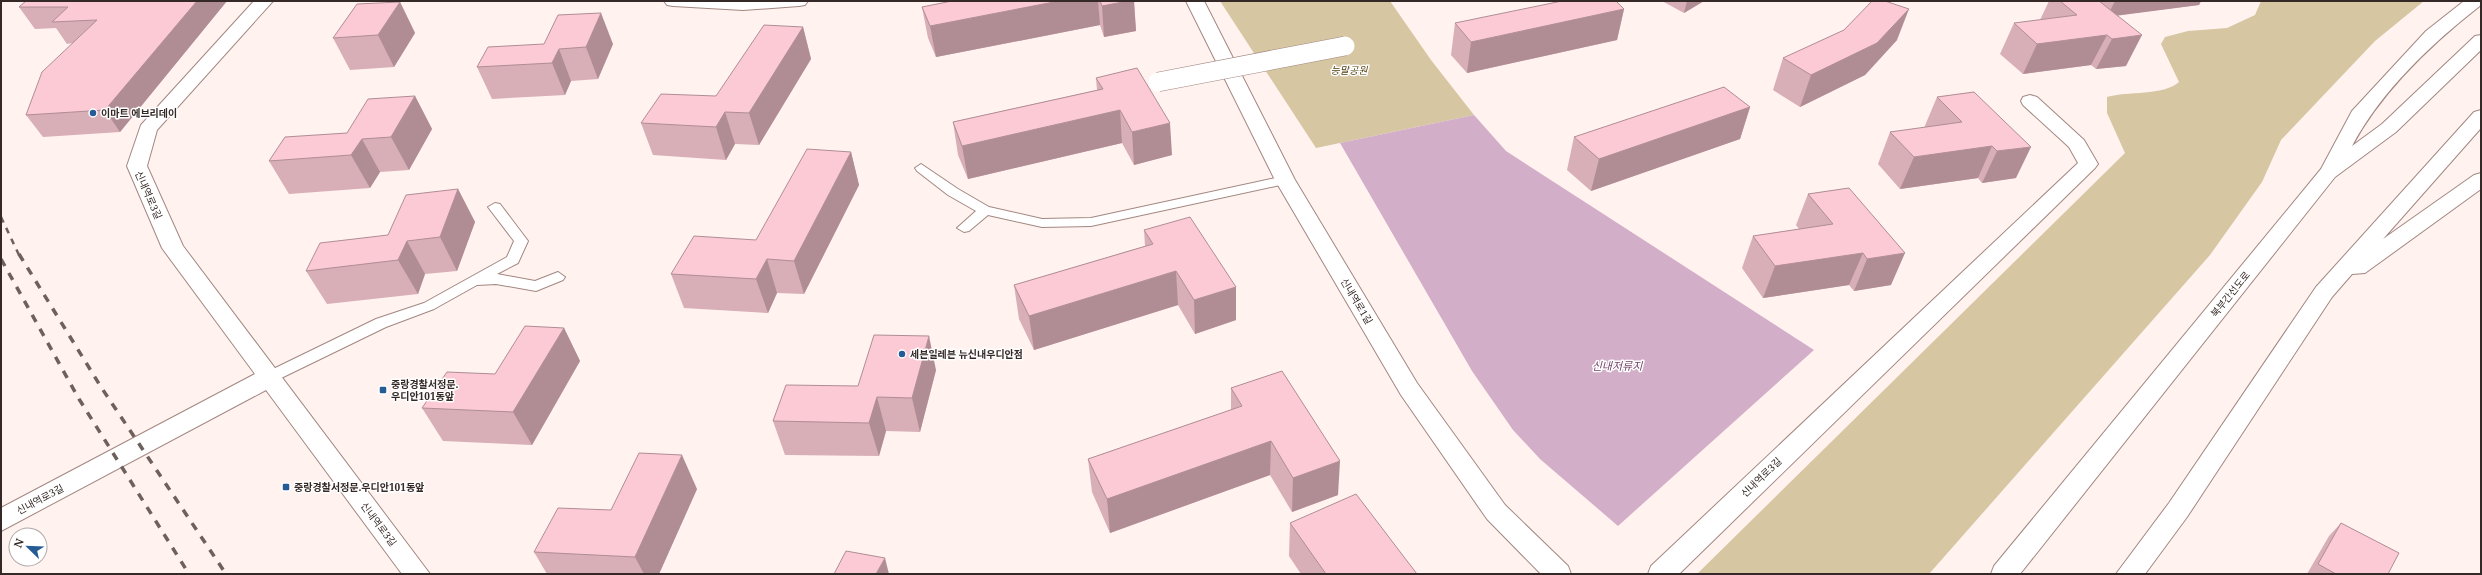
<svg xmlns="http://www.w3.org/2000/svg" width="2482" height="575" font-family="'Noto Serif','Noto Sans KR',serif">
	<rect width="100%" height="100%" fill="#fff2ef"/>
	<g fill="#d6c6a2">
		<path d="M1220,1H1390L1431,60L1474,115L1316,148Z"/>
		<path d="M2261,1H2424L2375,41L2281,140L2262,182L2210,255L1929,574H1697L2125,153L2107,113V97C2128,91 2163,96 2179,82L2161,44L2165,37L2188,31L2227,28L2255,15Z"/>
	</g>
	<path fill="#d3aec9" d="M1474,115L1506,151L1814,350L1618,526L1540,459L1513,430L1472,371L1340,143Z"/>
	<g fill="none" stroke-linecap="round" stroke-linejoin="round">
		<defs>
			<g id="lane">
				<path d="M921,164L958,189L989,207L1042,219L1091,218L1285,176L1291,180L1285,184L1091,226L1042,227L988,215L969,231L964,232L957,228L976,211L948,195L917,171L915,168Z"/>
				<path d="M495,203L500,204L528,241L518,263L497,274L535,281L558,272L565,277L563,280L536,291L496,284L477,285L434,309L386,327L275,381H265L263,377L265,373L376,319L424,303L507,257L514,241L488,207Z"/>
			</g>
			<g id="street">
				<path d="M254,1H273L157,130L147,166L183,246L430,574H402L266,390L1,531V508L255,374L162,248L127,166L141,125Z"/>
				<path d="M1186,1H1204L1295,180L1417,383L1505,505L1568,566L1571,574H1541L1487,519L1401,395L1275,180Z"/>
				<path d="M2030,95L2037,97L2084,140L2098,164L2095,168L1679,574H1648L1651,566L2078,163L2069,147L2023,105L2021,101L2023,97Z"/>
			</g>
			<path id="secondary" d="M664,1H808L805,5L799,6L743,10L673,6L667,5Z"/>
			<g id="highway">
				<path d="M2464,1H2481V5C2431,44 2382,90 2352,146L2382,124L2475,36L2481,35V50L2396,132L2335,177L2020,574H1991L1994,566L2321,169L2352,111L2426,31Z"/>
				<path d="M2481,110V128L2383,239L2474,175L2481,173V189L2365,273L2352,274L2332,297L2187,517L2145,574H2116L2169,503L2316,287L2474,112Z"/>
			</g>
		</defs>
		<use href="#lane" stroke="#a38781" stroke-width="2"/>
		<use href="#street" stroke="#a38781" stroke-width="2"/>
		<use href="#secondary" stroke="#a38781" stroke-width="2"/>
		<use href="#highway" stroke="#a38781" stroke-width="2"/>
		<use href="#lane" fill="#fff" fill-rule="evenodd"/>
		<use href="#street" fill="#fff" fill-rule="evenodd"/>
		<use href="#secondary" fill="#fff" fill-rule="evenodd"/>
		<use href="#highway" fill="#fff" fill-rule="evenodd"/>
		<path stroke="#6d615e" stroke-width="2.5" stroke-dasharray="6 6" stroke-linecap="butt" d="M1,217L19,255"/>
		<g stroke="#6d615e" stroke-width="3.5" stroke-dasharray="8 8" stroke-linecap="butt">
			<path d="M19,254L101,387L226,574"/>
			<path d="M1,259L79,399L189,574"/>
		</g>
		<defs>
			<path id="street-bridge" d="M1158,82L1345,46"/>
		</defs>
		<use href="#street-bridge" stroke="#a38781" stroke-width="20" stroke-linecap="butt"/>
		<use href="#street-bridge" stroke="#fff" stroke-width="19"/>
	</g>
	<g fill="#d8aeb7">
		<path d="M26,1H227L120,132L43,137L26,115L72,43L67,44L56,28L35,29L19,7Z"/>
		<path d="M1059,1H1134L1136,31L1104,37L1100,25L936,57L928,38L922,7Z"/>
		<path d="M1662,1H1704L1684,13Z"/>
		<path d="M2049,1H2201L2199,5L2117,15L2126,66L2096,69L2091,65L2023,74L2000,54L2014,23L2040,20Z"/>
		<path d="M400,2L415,33L394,67L350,70L333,38Z"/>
		<path d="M1624,9L1617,40L1467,73L1451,55L1455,23Z"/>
		<path d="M803,27L811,59L759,145L735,144L726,160L653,155L641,123L716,96Z"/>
		<path d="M1897,40L1865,75L1800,107L1773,90L1783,58Z"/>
		<path d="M544,44H613L598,79L571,81L565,95L492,99L477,67Z"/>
		<path d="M1096,78L1172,155L1134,165L1122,143L968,179L958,155L953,122L1097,90Z"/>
		<path d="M1974,92L2016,178L1982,183L1978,178L1900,189L1878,164L1890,132L1924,128L1937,97Z"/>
		<path d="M415,96L432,129L409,170L380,172L370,188L289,194L269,161L347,133Z"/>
		<path d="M1750,107L1740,139L1591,191L1567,170L1574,137Z"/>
		<path d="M851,152L859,185L804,294L777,293L768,313L684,308L671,274L756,240Z"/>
		<path d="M1849,188L1891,285L1854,291L1849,285L1763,298L1742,268L1753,236L1799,229L1796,225L1808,194Z"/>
		<path d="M458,189L475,222L457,271L425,274L418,294L327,304L306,271L388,235Z"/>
		<path d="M1144,230L1236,287V320L1195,334L1178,305L1034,350L1019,319L1014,285L1145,246Z"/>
		<path d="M564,328L580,361L532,445L443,441L422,408L495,374Z"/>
		<path d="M936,370L920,432L886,431L879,456L785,455L773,421L858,386Z"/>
		<path d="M1231,388L1338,495L1292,512L1270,475L1110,533L1092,492L1088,459L1231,410Z"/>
		<path d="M697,489L659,574H547L534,552L611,510Z"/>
		<path d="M1290,523L1417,574H1301L1289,556Z"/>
		<path d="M2341,523L2388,574H2307L2329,536Z"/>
	</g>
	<g fill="#b08d95">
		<path d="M197,1H227L120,132L105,110Z"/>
		<path d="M1059,1H1098L1100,25L936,57L930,26Z"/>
		<path d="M1128,1H1134L1136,31L1104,37L1102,6Z"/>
		<path d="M1687,1H1704L1684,13Z"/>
		<path d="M2115,1H2201L2199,5L2107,17Z"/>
		<path d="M400,2L415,33L394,67L378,35Z"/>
		<path d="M1624,9L1617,40L1467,73L1471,42Z"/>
		<path d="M1909,9L1897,40L1865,75L1800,107L1811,75Z"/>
		<path d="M601,13L613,44L598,79L586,47Z"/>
		<path d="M803,27L811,59L759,145L749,113Z"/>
		<path d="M2107,35L2091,65L2023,74L2037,44Z"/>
		<path d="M2142,35L2126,66L2096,69L2112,39Z"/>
		<path d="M559,49L571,81L565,95L552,63Z"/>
		<path d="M415,96L432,129L409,170L391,137Z"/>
		<path d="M1750,107L1740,139L1591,191L1599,159Z"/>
		<path d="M1120,110L1122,143L968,179L962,146Z"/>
		<path d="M725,112L735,144L726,160L716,127Z"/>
		<path d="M1170,123L1172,155L1134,165L1132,132Z"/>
		<path d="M362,139L380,172L370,188L351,155Z"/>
		<path d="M1992,146L1978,178L1900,189L1914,157Z"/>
		<path d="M2031,147L2016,178L1982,183L1997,151Z"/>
		<path d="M851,152L859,185L804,294L794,261Z"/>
		<path d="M458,189L475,222L457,271L440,237Z"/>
		<path d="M407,241L425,274L418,294L398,260Z"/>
		<path d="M1863,253L1849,285L1763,298L1775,266Z"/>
		<path d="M1905,253L1891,285L1854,291L1867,259Z"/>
		<path d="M767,259L777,293L768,313L756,279Z"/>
		<path d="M1176,271L1178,305L1034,350L1029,316Z"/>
		<path d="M1236,287V320L1195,334L1194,300Z"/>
		<path d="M564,328L580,361L532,445L513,412Z"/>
		<path d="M929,336L936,370L920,432L912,398Z"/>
		<path d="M877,397L886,431L879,456L869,423Z"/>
		<path d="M1271,441L1270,475L1110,533L1107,499Z"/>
		<path d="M682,455L697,489L659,574H644L635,557Z"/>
		<path d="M1340,461L1338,495L1292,512L1293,478Z"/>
		<path d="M885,558L889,574H876Z"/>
	</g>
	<g fill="#fbcad5" stroke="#b08d95">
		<path d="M26,1H197L105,110L26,115L42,72L97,20L52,22L68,7H19Z"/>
		<path d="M952,1H1059L930,26L922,7Z"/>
		<path d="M1100,1H1128L1102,6Z"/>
		<path d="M1562,1H1616L1624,9L1471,42L1455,23Z"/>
		<path d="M1872,1H1885L1909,9L1877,43L1811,75L1783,58L1844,30Z"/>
		<path d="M2060,1H2099L2142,35L2112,39L2107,35L2037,44L2014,23L2077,15Z"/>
		<path d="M400,2L378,35L333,38L357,4Z"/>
		<path d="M601,13L586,47L559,49L552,63L477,67L488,47L544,44L558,15Z"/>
		<path d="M764,25L803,27L749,113L725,112L716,127L641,123L661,94L716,96Z"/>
		<path d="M1137,68L1170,123L1132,132L1120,110L962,146L953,122L1103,89L1096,78Z"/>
		<path d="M1724,87L1750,107L1599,159L1574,137Z"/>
		<path d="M1974,92L2031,147L1997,151L1992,146L1914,157L1890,132L1962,122L1937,97Z"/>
		<path d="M415,96L391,137L362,139L351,155L269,161L285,137L347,133L368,99Z"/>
		<path d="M807,149L851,152L794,261L767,259L756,279L671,274L694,236L756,240Z"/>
		<path d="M1849,188L1905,253L1867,259L1863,253L1775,266L1753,236L1833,224L1808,194Z"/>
		<path d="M458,189L440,237L407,241L398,260L306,271L320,243L388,235L406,195Z"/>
		<path d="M1190,217L1236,287L1194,300L1176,271L1029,316L1014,285L1153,244L1144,230Z"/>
		<path d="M525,326L564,328L513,412L422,408L447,372L495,374Z"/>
		<path d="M874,335L929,336L912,398L877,397L869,423L773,421L786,385L858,386Z"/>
		<path d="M1282,371L1340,461L1293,478L1271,441L1107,499L1088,459L1242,406L1231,388Z"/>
		<path d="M639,453L682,455L635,557L534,552L558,508L611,510Z"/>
		<path d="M1356,494L1417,574H1326L1290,523Z"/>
		<path d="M2341,523L2399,553L2388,574H2336L2318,564Z"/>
		<path d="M846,551L885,558L876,574H834Z"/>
	</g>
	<g fill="#265c95" stroke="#fff" stroke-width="1.5">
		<circle cx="93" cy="113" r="4"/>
		<circle cx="902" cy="354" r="4"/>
		<rect x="379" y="386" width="8" height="8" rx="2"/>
		<rect x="282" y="483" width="8" height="8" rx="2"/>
	</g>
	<g text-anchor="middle" stroke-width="3" stroke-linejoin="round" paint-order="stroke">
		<g font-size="10" font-style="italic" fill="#503e0b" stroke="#fff">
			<text x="1349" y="74">능말공원</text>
		</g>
		<g font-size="10" font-weight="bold" fill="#342926" stroke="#fff" text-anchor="start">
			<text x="101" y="117">이마트 에브리데이</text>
			<text x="910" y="358">세븐일레븐 뉴신내우디안점</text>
			<text x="391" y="388">중랑경찰서정문.<tspan x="391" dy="12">우디안101동앞</tspan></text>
			<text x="294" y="491">중랑경찰서정문.우디안101동앞</text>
		</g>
		<g font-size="10" fill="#342926" stroke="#fff">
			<text transform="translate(149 195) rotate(66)" y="4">신내역로3길</text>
			<text transform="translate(2230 294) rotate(-51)" y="4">북부간선도로</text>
			<text transform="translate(1357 301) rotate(59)" y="4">신내역로1길</text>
			<text transform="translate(1761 477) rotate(-44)" y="4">신내역로3길</text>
			<text transform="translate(40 499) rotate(-28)" y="4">신내역로3길</text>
			<text transform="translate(379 524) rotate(53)" y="4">신내역로3길</text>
		</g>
		<g font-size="11" font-style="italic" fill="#744369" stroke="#fff">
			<text x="1617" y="370">신내저류지</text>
		</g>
	</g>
	<rect width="2482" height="575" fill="none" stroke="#342926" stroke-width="4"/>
	<g transform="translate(28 547) rotate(293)"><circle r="19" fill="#ffffff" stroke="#aea9a8"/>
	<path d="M0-3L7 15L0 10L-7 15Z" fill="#265c95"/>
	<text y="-6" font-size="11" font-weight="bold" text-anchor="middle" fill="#342926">N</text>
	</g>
</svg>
